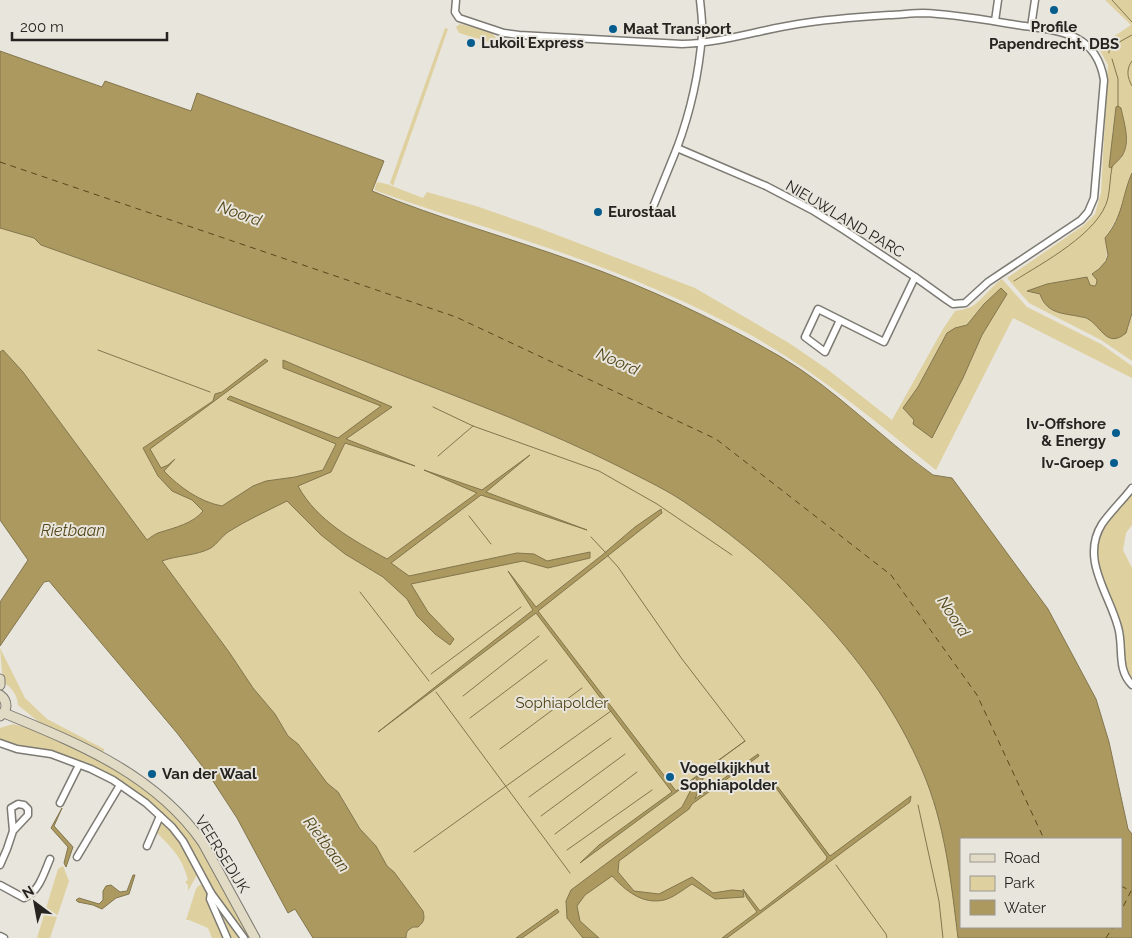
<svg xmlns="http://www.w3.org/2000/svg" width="1132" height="938" font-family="Raleway,sans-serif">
	<rect width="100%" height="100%" fill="#e8e5dd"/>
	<g fill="#dfd09f" fill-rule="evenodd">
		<path d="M1105,0H1132V173L1127,185L1120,213L1105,238C1108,257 1109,262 1092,274L1097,280L1095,286L1090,285L1087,277L1047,284L1028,291L1040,294C1047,317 1067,311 1086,318C1093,320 1099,329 1104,334L1128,329L1132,313V361L1101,340L1029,303L1007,278L1084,225L1095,214L1101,193L1108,65L1098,47L1131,25ZM1118,106L1121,109L1126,131L1122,157L1117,161L1112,137L1116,107Z"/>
		<path d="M460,24L491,32L496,38L493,42H489L459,33L456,27Z"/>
		<path d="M445,28L448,29L393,186L390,183Z"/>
		<path d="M377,182L387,184L423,198L427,192L476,206L539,228L695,288L789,343L827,369L892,420L943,329L955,311C960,310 966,309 971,307C979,303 992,286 1002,279L1027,307L1101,344L1132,366V378L1013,318L936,470C876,422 817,372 749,334C687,301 621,273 554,250C495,229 434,212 374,190ZM1007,294L982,335L963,378L951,402L914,420L903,408L918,387L947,333L955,328L967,325L984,304Z"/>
		<path d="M0,228L34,238L41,245C161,288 282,329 401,375C474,403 548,431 618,466C643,479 670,491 693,508C742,540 784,578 823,621C864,667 897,712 922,770C945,823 952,881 958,938H406C407,929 418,923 424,917L423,911L394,872L387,866L376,846L360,829L342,798L335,789L327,783L298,744L288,736L275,714L253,688L229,652L23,372L3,351L0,352Z"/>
		<path d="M1132,491V525L1126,533L1123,550L1132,568V680C1121,667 1125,651 1121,636C1109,600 1082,556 1107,520C1114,510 1124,500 1132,491Z"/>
		<path d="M0,648L25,698L47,719L104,749V751L101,752L95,750L39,722L18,705C17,694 12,688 3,682Z"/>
		<path d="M13,724L43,732L80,749L150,789L197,839L251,938H247L221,902L186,842L175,828L105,773L54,751L15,746L0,739V728Z"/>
		<path d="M162,822L183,845L198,873L188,891V885L185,882L188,880C182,857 172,848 156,832L159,824Z"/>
		<path d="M63,866L69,881L50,938H37L58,869Z"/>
		<path d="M203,884L208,893L207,899L225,938H212L208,928L189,920H186L196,889L198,886Z"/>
		<path d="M213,899L240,938H229Z"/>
	</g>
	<g fill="#ab9960" stroke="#83764d" fill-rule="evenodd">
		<path d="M0,51L102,87L105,81L191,111L197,93L384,161L372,191C440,219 510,238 579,263C649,288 717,320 781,357C837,390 881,438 933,475L952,478L1048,609L1096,699L1109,742L1128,829L1132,834V938H958C951,881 945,823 922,770C898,714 864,666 823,621C784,578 741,540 693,508C670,491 643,479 618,466C548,431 474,403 401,375C282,329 161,288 41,245L34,238L0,228ZM961,839H1121V927H961Z"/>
		<path d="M1118,106L1121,108C1124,123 1131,142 1122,156C1119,160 1114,164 1111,168L1109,167L1116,107Z"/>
		<path d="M1132,173V313L1126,333C1107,349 1102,327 1088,319C1086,317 1080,317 1077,316C1059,313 1046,312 1040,294L1027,291L1047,284L1087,277L1090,285L1094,286L1096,285L1097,280L1092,274L1099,269L1106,261L1108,255L1105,238C1124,215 1121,198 1132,173Z"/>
		<path d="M1001,288L1007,294L982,335L963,378L932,438L913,424L914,420L903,408L918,387L947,333L955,328L967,325L984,304Z"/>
		<path d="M3,350L23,372L147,540C151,537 156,533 161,532C174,528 194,523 203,511L192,500L172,491L158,476L143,448L213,401L215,394L222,392L265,359L268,361L150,449L161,468L168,465L175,459L164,471C179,487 200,502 222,506L253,486L266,481L295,477L323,470L336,444L227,399L230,396L338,438L381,406L283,368V360L392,407L346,439L415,466L345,443L331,472L298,486C317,521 353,540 387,559L477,493L424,470L482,490L530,455L486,492L587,530L481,495L391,563L409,576L517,553L534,554L547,561L590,552V558L548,568L523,561L411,584L428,612L454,639L450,645L435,634L417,616L407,599L383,577L345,554L321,535L287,501C267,511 247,520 228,532C222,536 217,544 211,548C196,556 178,555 162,561L229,652L253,688L275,714L288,736L298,744L327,783L338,792L360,829L376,846L387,866L394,872L423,911C425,919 424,922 418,927H413C408,930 406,932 406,938H313L295,909L288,913L237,818L209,775L177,733L49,581L44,582L0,646V602L28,560L0,520V352Z"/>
		<path d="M661,509L662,513L538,611L676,791L745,741L703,772V779L695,799L758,754L759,756L692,804L689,809L619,861L618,872L634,891L659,894L692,877L713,893L732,890L743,891L744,897L715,899L692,884C684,889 673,898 664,900C642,905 625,890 612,876L585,895L577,906L580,921L599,938H583L567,918L566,901L571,890L682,807L698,776L580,863L599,845L672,792L536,613L378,732L533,610L508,571L536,607L601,556L635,527Z"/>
		<path d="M778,787L830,856L911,796L910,802L727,938H722L757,912L747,898L743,889L760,911L826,860L827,857L776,788Z"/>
		<path d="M62,808L54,826L73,847L66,867L64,863L68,847L51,828Z"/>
		<path d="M133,875H135L129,894L116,898L102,909L93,905L78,902L76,900L79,898L99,904L103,900V891L106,886L111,885L120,892L127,891Z"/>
		<path d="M557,909L559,912L522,938H516Z"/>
	</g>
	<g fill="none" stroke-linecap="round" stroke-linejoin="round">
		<g stroke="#83764d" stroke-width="1">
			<path d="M1112,0L1132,22"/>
			<path d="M1109,53V50L1112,46L1132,35"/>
			<path d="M1112,59L1118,79V107"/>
			<path d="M1132,61C1126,69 1127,77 1132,86"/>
			<path d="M1014,281C1042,263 1100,233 1108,198C1110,188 1110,178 1112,167"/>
			<path d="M98,350L210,392"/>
			<path d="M433,407L473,426L599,471L657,504L732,555"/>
			<path d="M438,456L473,426"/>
			<path d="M469,516L491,544"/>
			<path d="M591,537L606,553"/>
			<path d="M608,556L618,567L682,659L745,741"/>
			<path d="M360,592L429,681"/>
			<path d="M431,674L521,607"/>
			<path d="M436,692L570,873"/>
			<path d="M463,696L539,636"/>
			<path d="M470,718L547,660"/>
			<path d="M500,749L582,688"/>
			<path d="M529,797L611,738"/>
			<path d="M918,805L939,901L943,938"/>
			<path d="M541,816L625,754"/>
			<path d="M555,834L637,772"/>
			<path d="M567,850L652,790"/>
			<path d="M414,852L611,711"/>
			<path d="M836,865L886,934L887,938"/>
		</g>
		<g stroke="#56481b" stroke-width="1" stroke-dasharray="6 5" stroke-linecap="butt">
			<path d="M0,162L456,317L716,439L891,575L977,695L1044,839"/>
			<path d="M1121,886L1131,891L1121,911"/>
			<path d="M1106,938L1113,927"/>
		</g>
		<defs>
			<g id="street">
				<path d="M456,0L455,12L459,18L504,33L519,35L682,44C721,43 759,30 798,24C828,19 858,17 889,15C900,15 911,13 923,13C954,14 986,20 1017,25C1058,31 1096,31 1104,80L1094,198L1088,212L1081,220L988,282L965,303L953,304L947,300L915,277L844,230L812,210L766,186L677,148C690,113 699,73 702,35C703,24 701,11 700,0"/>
				<path d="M995,21L998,0"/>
				<path d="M1031,27L1035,0"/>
				<path d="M651,212L677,148"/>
				<path d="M840,320L825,352L805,337L818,309L884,342L915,277"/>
				<path d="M1132,488C1123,500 1111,511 1102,524C1080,559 1109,593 1118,627C1124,647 1116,669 1132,685"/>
				<path d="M0,743L17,749L51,754L91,769L113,780L146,803L172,827L183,841L211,893L244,938"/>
				<path d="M60,803L79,765"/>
				<path d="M147,846L160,816"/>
				<path d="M77,857L120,785"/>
				<path d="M0,865L7,849L13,831L11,808L18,804L24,805L28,809V815L13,831"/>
				<path d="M0,885L24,898C39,892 44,873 50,859"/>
				<path d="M211,893L210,899L227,938"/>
				<path d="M0,936L4,938"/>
			</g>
			<g id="secondary">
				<path d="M0,679V685"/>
				<path d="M0,695C8,701 8,710 0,716"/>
				<path d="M4,713C79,744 155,774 203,843L255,938"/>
			</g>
		</defs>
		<use href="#street" stroke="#7c7a72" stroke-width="9"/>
		<use href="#secondary" stroke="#7c7a72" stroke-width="11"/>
		<use href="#street" stroke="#fff" stroke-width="6"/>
		<use href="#secondary" stroke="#e1dac5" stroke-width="9"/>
	</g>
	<g fill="#065d8e" stroke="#e8e5dd" stroke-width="2">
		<circle cx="1054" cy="10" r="5"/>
		<circle cx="613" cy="29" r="5"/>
		<circle cx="471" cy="43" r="5"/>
		<circle cx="598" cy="212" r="5"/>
		<circle cx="1116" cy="433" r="5"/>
		<circle cx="1114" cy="463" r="5"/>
		<circle cx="152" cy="774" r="5"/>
		<circle cx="670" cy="777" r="5"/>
	</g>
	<g text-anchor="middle" stroke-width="4" stroke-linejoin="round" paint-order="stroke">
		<g font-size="15" font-weight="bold" fill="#252421" stroke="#e8e5dd" text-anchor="start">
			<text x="1054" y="32" text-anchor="middle">Profile<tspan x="1054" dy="17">Papendrecht, DBS</tspan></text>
			<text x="623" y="34">Maat Transport</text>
			<text x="481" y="48">Lukoil Express</text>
			<text x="608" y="217">Eurostaal</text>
			<text x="1106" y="429" text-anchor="end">Iv-Offshore<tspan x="1106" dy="17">&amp; Energy</tspan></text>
			<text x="1104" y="468" text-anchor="end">Iv-Groep</text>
			<text x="680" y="773">Vogelkijkhut<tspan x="680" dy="17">Sophiapolder</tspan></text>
			<text x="162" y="779">Van der Waal</text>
		</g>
		<g font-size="15" fill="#252421" stroke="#e8e5dd">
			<text transform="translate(845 219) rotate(31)" y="5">NIEUWLAND PARC</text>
			<text transform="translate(222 854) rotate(58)" y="5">VEERSEDIJK</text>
		</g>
		<g font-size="15" fill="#504214" stroke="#e8e5dd">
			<text x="562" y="708">Sophiapolder</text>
		</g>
		<g font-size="16" font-style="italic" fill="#56481b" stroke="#e8e5dd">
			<text transform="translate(240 213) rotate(20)" y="6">Noord</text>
			<text transform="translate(618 361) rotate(24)" y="6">Noord</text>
			<text x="73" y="536">Rietbaan</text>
			<text transform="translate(954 616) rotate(57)" y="6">Noord</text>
			<text transform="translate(327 844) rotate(53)" y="6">Rietbaan</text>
		</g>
	</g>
	<rect x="960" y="838" width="162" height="90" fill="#e8e5dd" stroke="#9a9892"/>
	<rect x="970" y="854" width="25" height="8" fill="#e1dac5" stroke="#9a9892"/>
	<text x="1004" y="863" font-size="15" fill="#252421">Road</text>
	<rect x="970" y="876" width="25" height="15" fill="#dfd09f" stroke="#9a9892"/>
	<text x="1004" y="888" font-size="15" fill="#252421">Park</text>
	<rect x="970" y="900" width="25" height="15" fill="#ab9960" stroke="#9a9892"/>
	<text x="1004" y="913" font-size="15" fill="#252421">Water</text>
	<g transform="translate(35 903) rotate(328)" stroke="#e8e5dd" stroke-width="4" paint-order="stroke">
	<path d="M0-4L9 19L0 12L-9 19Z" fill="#252421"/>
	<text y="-8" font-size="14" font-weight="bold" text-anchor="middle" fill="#252421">N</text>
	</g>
	<path d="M12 32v8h155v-8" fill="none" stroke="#252421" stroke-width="2.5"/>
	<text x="20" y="32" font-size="15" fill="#252421" stroke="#e8e5dd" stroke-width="4" paint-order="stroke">200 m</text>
</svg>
